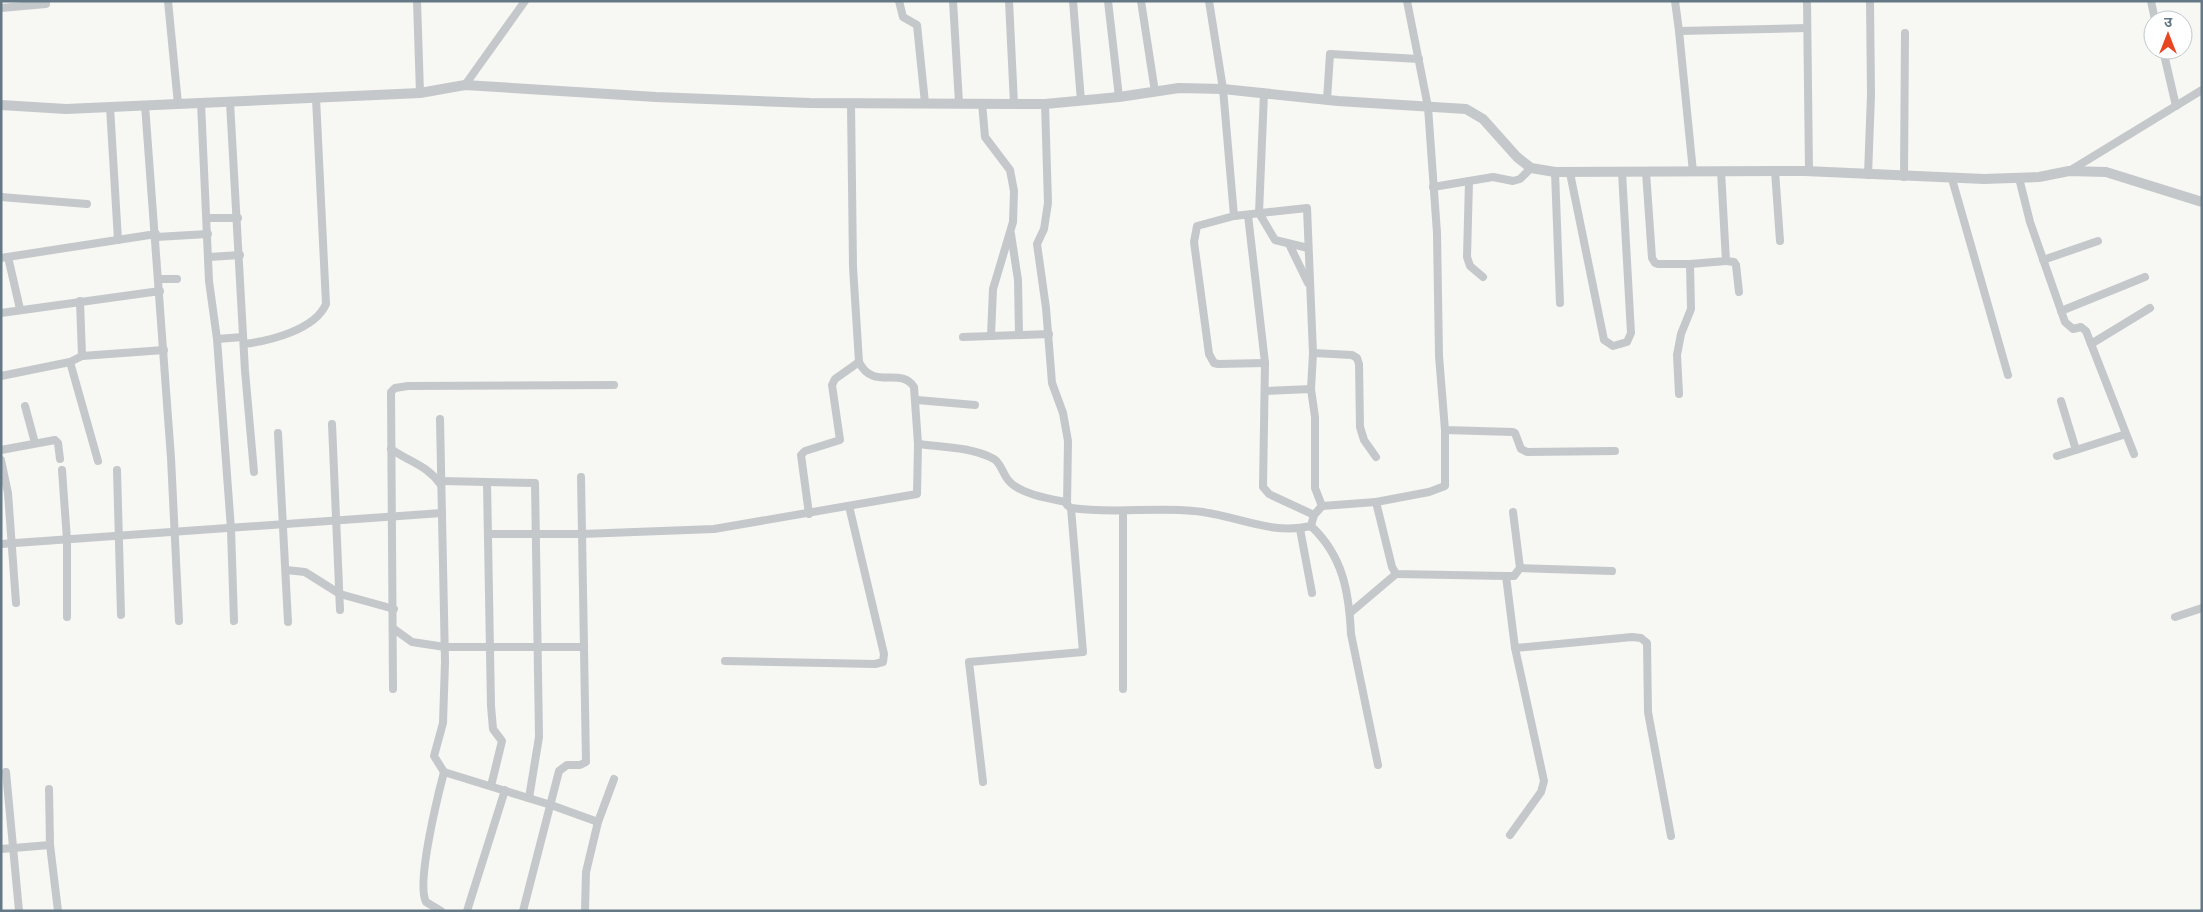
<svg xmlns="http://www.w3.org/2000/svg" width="2203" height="912" font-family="Cabin,'Noto Sans Devanagari',sans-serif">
	<rect width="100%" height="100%" fill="#f7f7f3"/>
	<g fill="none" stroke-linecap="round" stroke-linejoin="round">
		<g stroke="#c4c8cb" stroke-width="8">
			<path d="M168,1L178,104"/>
			<path d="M417,1L420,93"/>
			<path d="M899,1L903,17L917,25L925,103"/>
			<path d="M953,1L959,103"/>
			<path d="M1009,1L1014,104"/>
			<path d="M1073,1L1081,101"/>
			<path d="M1108,1L1119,97"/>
			<path d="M1141,1L1155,92"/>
			<path d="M1209,1L1223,89L1234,216L1307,208L1313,353L1311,389L1315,417V488L1322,506"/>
			<path d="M1407,1L1428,107L1437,233L1439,356L1445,430L1513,432L1515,433L1521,449L1527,452L1615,451"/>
			<path d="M1675,1L1679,31"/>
			<path d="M1807,1L1809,171"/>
			<path d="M2151,1L2155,20"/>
			<path d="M1,8L46,4"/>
			<path d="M2163,50L2176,106"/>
			<path d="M465,85L525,1"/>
			<path d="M1264,93L1259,213L1275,240L1308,248"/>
			<path d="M1327,100L1330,54L1419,59"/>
			<path d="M230,102L245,371L254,472"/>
			<path d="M201,103L209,281L217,339L231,529L234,621"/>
			<path d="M982,103L985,137L1010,170L1014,191L1013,222L993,289L991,336"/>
			<path d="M1045,104L1048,203L1044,229L1037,244L1046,308L1052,383L1063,413L1068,441L1067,505L1071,508C1112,514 1153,507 1194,511C1234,514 1270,536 1311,526L1314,515L1322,506L1376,502L1392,567L1396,574L1506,576L1515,648L1544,781L1541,792L1510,835"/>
			<path d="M145,105L171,458L179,621"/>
			<path d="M110,107L118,240"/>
			<path d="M2071,170L2202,90"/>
			<path d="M1775,171L1780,241"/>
			<path d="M1555,172L1560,303"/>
			<path d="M1646,172L1652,258L1655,263L1658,264H1690L1691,309L1681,334L1677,355L1679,394"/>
			<path d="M1693,172L1679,31L1807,28"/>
			<path d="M1570,173L1604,340L1613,346L1627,342L1631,333L1622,172"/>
			<path d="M1868,175L1871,95L1870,1"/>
			<path d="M1904,177L1905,33"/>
			<path d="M2019,178L2030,222L2065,322L2073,329L2081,327L2086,331L2134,454"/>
			<path d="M1952,179L2008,375"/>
			<path d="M1469,181L1467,257L1470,266L1483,277"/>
			<path d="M1433,187L1493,177L1513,181L1520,179L1531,168"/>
			<path d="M1,197L87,204"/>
			<path d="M1248,215L1265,363L1263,487L1269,494L1314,515"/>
			<path d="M1234,216L1197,226L1194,242L1209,354L1214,363L1218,364L1265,363"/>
			<path d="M207,218H238"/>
			<path d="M1011,234L1018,280L1019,335"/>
			<path d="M156,237L208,234"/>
			<path d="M1289,244L1308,283"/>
			<path d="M8,257L20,309"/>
			<path d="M209,257L240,255"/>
			<path d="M1,258L156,234"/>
			<path d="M2043,260L2098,241"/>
			<path d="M1726,261L1734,262L1736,265L1739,292"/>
			<path d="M1690,264L1726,261L1721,171"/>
			<path d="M159,279H177"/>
			<path d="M80,301L82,356"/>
			<path d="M2061,311L2145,277"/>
			<path d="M1,313L160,291"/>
			<path d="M963,337L1049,334"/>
			<path d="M217,339L243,337"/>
			<path d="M244,344C269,341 315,330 326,304L316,98"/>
			<path d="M2091,344L2150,308"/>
			<path d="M1313,353L1352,355L1357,358L1359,364L1360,427L1364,440L1376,457"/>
			<path d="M70,362L98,461"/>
			<path d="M1,376L70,362L82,356L164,350"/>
			<path d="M1266,391L1311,389"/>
			<path d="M917,400L975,405"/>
			<path d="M2061,401L2076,450"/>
			<path d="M25,406L35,443"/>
			<path d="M440,419L445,662L443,723L434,756L444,772"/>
			<path d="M332,424L340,610"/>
			<path d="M278,433L288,622"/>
			<path d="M918,444C942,447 972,447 994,459C1001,463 1003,475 1009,481C1020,494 1050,499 1066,502"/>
			<path d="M391,449C411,463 427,465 441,485"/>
			<path d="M1,450L55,440L58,443L60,459"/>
			<path d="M2057,456L2126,434"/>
			<path d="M1,460L8,493L16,603"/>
			<path d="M62,470L67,540V617"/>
			<path d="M117,470L121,615"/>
			<path d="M441,481L535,483L539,737L529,798"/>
			<path d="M487,482L491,706L493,729L502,741L491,786"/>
			<path d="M1376,502L1429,492L1445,486V430"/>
			<path d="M809,514L801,455L805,451L840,440L832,385L835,379L859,362"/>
			<path d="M1311,526C1343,556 1349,592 1351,634L1378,765"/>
			<path d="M1300,529L1312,593"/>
			<path d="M488,534H582L714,529L917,494L918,444L914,387C901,366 873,391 859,362L853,267L851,103"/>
			<path d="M1,544L442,513"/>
			<path d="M1520,568L1612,571"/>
			<path d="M286,570L305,572L340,594L394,609"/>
			<path d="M1506,576H1514L1520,568L1513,512"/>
			<path d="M1350,613L1396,574"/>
			<path d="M2175,617L2202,608"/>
			<path d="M394,629L412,642L445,647H583"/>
			<path d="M1515,648L1632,637L1641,638L1647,643L1648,712L1671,836"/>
			<path d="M725,661L875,664L883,662L884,654L849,506"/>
			<path d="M393,689L391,392L395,388L408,386L614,385"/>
			<path d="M1123,689V511"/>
			<path d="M6,772L19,911"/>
			<path d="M983,782L969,662L1083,652L1071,508"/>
			<path d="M49,789L50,845L58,911"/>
			<path d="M1,849L50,845"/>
			<path d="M441,911L426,902C416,883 438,795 444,772L551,805L598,822"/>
			<path d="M467,911L505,790"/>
			<path d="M523,911L559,771L567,765H580L586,762L581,477"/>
			<path d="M585,911L586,872L598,822L614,779"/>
		</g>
		<path stroke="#c4c8cb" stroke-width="10" d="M1,105L66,109L420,93L465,85L656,97L810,103L1045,104L1119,97L1179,88L1223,89L1338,101L1466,109L1483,119L1517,157L1531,168L1555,172L1805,171L1984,179L2039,177L2069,171L2106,172L2202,202"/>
	</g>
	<rect width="2203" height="912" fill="none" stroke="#657885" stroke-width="5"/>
	<g transform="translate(2168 35)"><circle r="24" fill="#ffffff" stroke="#c1c9ce"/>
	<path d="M0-4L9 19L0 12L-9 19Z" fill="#e84622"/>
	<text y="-8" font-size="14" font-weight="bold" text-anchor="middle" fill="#657885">उ</text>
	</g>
</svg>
